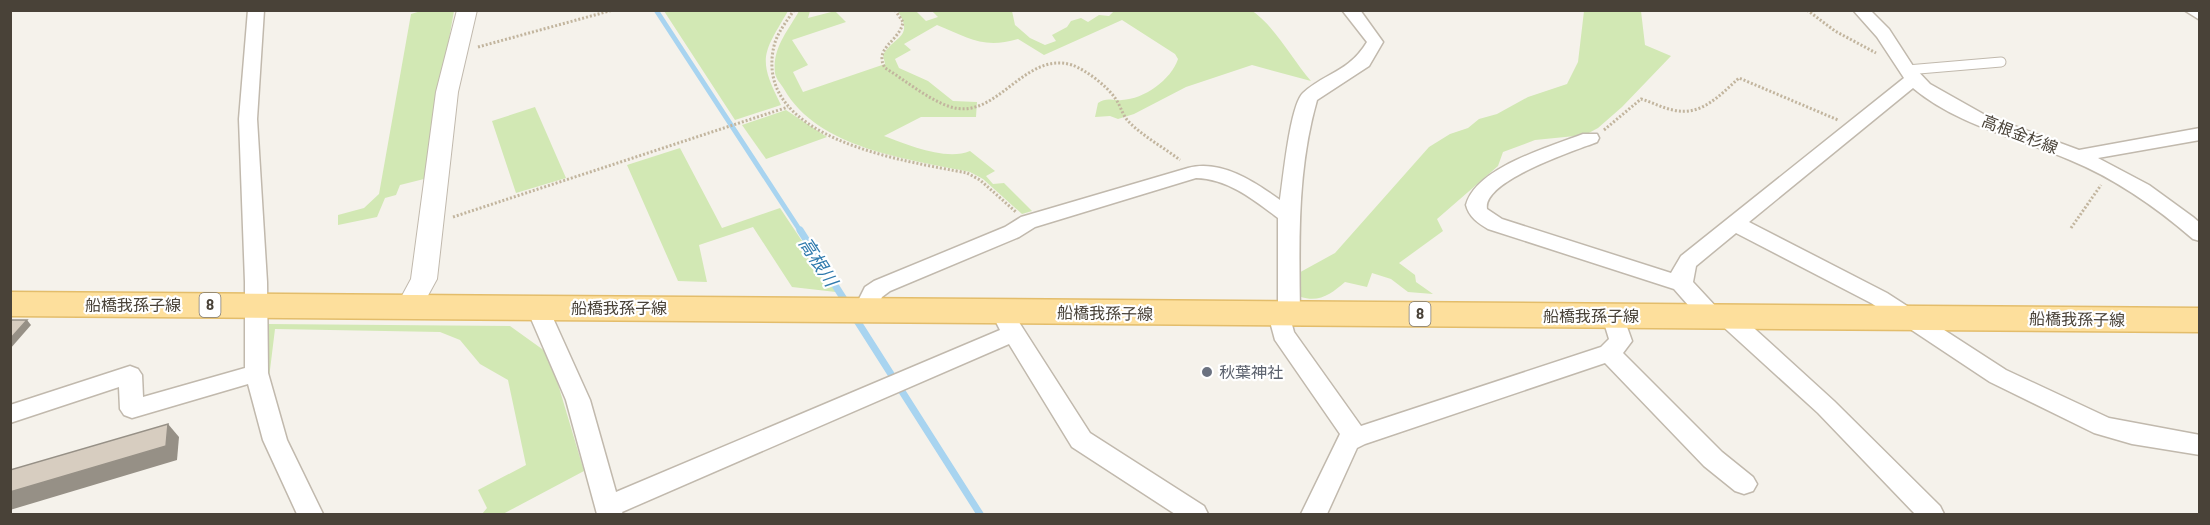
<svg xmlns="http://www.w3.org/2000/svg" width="2210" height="525" font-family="Barlow,'Noto Sans JP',sans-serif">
	<rect width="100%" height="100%" fill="#f5f2eb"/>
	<g fill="#d2e8b4">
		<path d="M1251,10C1274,25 1292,59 1311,81L1252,65L1186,87L1134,114L1118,119L1110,116L1095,117L1098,103C1107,97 1112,101 1122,100C1144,99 1171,80 1178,59L1175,54L1122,20L1044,55L1018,39C983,49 969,38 937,25L904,44L911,50L895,59L899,68L928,81L953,101L977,102L976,117H921L884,136C908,145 946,161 970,151L995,171L986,176L993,184L1004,183L1032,211L1022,214L983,179L970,172C908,159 818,149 784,89C781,84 776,79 775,73C772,48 788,31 799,11H810L808,18L835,11L846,22L792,40L808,65L793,72L803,92L885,64L883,55C895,35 914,38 898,11H916L926,21L938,17L932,11H1012L1015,25L1030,38L1045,45L1056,41L1052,35L1067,27L1071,21L1081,18L1088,22L1099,15L1109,16L1114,11Z"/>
		<path d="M421,11H454L424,179L400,185L396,195L385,198L377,217L338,225V215L364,208L379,194L411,14Z"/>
		<path d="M664,11H788C763,54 757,58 781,105L735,120Z"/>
		<path d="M1584,11H1641L1645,45L1671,56L1622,107L1598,128L1585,135L1535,140L1503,152L1498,166L1437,219L1443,231L1399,263L1415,275L1416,282L1433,294L1408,292L1391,279L1372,273L1367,287L1345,282C1332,293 1320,303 1301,297L1295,275L1335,253L1429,147L1450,134L1468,128L1479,119L1497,114L1528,97L1567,84L1578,62Z"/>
		<path d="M535,107L566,178L516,193L492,121Z"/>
		<path d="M786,110L827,137L766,159L742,125Z"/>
		<path d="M680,148L722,228L780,208L836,292L792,287L753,227L699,245L707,282L678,281L627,165Z"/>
		<path d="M268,324L510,326L549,354L584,471L503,514H482L487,508L478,490L526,465L508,380L480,364L460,340L440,332L275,329L269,378Z"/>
	</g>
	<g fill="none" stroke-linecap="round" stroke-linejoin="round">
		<path stroke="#a8d4f0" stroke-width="5" d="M656,10L801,232"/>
		<g stroke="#a8d4f0" stroke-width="7">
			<path d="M800,230L847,304"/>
			<path d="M854,316L980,514"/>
		</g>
		<defs>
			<path id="service" d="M1907,70L2001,62"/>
			<g id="minor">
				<path d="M248,10H264L257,119L267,282L268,373L287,440L323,514H297L263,440L248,384L132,418L124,415L120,409L119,387L10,423V405L130,366L138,369L142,375L143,397L245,368V282L239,119Z"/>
				<path d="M1342,10H1360L1383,42L1369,66L1317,100C1297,170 1299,241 1300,314L1297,320L1291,321L1294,332L1361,426L1601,347L1609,339L1602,316L1605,310L1613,308L1621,310L1632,341L1623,353L1722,452L1753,477L1757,484L1753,491L1744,494L1735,491L1704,466L1605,363L1365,444L1357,448L1327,514H1301L1340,434L1275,340L1268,314L1271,308L1278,306V218C1253,199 1228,179 1196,178L1035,227L1019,237L890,291L882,297L872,317L864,319L856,317L853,311L865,287L874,281L1005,227L1021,217L1188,168C1221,159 1255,182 1280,200C1283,180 1290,105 1303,93C1326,72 1348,73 1367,42Z"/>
				<path d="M1853,10H1870L1889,29L1913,66L1930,84L1985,115L2079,150L2200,128V140L2098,158L2149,185L2193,217L2200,223V241L2193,239C2156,207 2116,179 2070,160C2018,138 1957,125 1913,88L1749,222L1887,293L2006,370L2109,418L2200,435V455L2132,444L2094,433L1990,382L1871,303L1736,233L1696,266L1693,282L1719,310L1726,308L1734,310L1834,401L1940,506L1944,514H1915L1818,413L1718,322L1711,324L1703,322L1674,289L1488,229C1478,223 1469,217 1466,205C1476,167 1550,147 1583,134H1597L1599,138L1597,142C1574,151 1482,181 1487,209L1502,219L1671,273L1681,256L1904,78L1877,37Z"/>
				<path d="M2184,10H2200V20Z"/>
				<path d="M537,299L545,302L548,307L590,400L616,492L1000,330L996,322L999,316L1007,314L1015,316L1090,433L1204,506L1208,514H1175L1072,447L1009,344L622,512L623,514H597L566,400L526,307L529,302Z"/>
			</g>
			<path id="tertiary" d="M457,10H477L458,92L437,279L419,312L410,314L401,312L397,305L411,279L436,92Z"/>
			<path id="primary" d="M10,292L2200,308V332L10,316Z"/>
		</defs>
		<use href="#service" stroke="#c1b9ad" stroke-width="11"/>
		<use href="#minor" stroke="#c1b9ad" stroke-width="3"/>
		<use href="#tertiary" stroke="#c1b9ad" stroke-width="2"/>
		<use href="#primary" stroke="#e3bd6b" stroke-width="3"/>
		<g stroke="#c2b59e" stroke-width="3" stroke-dasharray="2 2" stroke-linecap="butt">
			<path d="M794,10C787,21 777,33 774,46C752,140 906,161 967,173L980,180L1016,212"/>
			<path d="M895,10L903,22C900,41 873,48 885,68C905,80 926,98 948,106C996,124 1023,50 1072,65C1086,70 1107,86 1115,98C1121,106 1122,115 1129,122C1144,137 1163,147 1180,160"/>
			<path d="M1807,10L1835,31L1876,53"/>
			<path d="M478,47L613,10"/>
			<path d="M1604,130L1641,99C1652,102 1662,108 1673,110C1701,117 1720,95 1739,78L1838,120"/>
			<path d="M453,217L788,107"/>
			<path d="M2071,228L2101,185"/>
		</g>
		<use href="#service" stroke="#fff" stroke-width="9"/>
		<use href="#minor" fill="#fff" fill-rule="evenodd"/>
		<use href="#tertiary" fill="#fff" fill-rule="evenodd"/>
		<use href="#primary" fill="#fddf9c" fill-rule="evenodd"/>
	</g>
	<g fill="#969086">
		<path d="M27,320L31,325L10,349V339Z"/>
		<path d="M168,424L179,437L177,460L10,510V492Z"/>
	</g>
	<g fill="#d7cdc0" stroke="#969086" stroke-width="1.5">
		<path d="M10,320H27L10,339Z"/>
		<path d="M168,424L166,446L10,492V470Z"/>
	</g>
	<circle fill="#6b7280" stroke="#fff" stroke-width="2" cx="1207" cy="372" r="6"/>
	<g text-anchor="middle" stroke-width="4.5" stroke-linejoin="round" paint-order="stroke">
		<g fill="#fff" stroke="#807b74" stroke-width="1.5">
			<rect x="199.5" y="293" width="21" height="24" rx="4.5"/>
			<rect x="1409.5" y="302" width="21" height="24" rx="4.5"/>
		</g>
		<g font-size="15" font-weight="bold" fill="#494238">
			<text x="210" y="310">8</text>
			<text x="1420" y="319">8</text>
		</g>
		<g font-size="16" fill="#494238" stroke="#fff">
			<text transform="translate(2020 134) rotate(21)" y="6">高根金杉線</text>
			<text x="133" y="311">船橋我孫子線</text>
			<text x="619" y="314">船橋我孫子線</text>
			<text transform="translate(1105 313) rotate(1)" y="6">船橋我孫子線</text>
			<text x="1591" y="322">船橋我孫子線</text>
			<text transform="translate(2077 319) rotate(1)" y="6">船橋我孫子線</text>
		</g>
		<g font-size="16" fill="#5b616d" stroke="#fff" text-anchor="start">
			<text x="1219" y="378">秋葉神社</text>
		</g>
		<g font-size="18" font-style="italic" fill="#2f7aad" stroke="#fff">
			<text transform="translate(818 262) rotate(57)" y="6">高根川</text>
		</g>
	</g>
	<rect width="2210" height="525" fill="none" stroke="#494238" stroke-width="24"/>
</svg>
